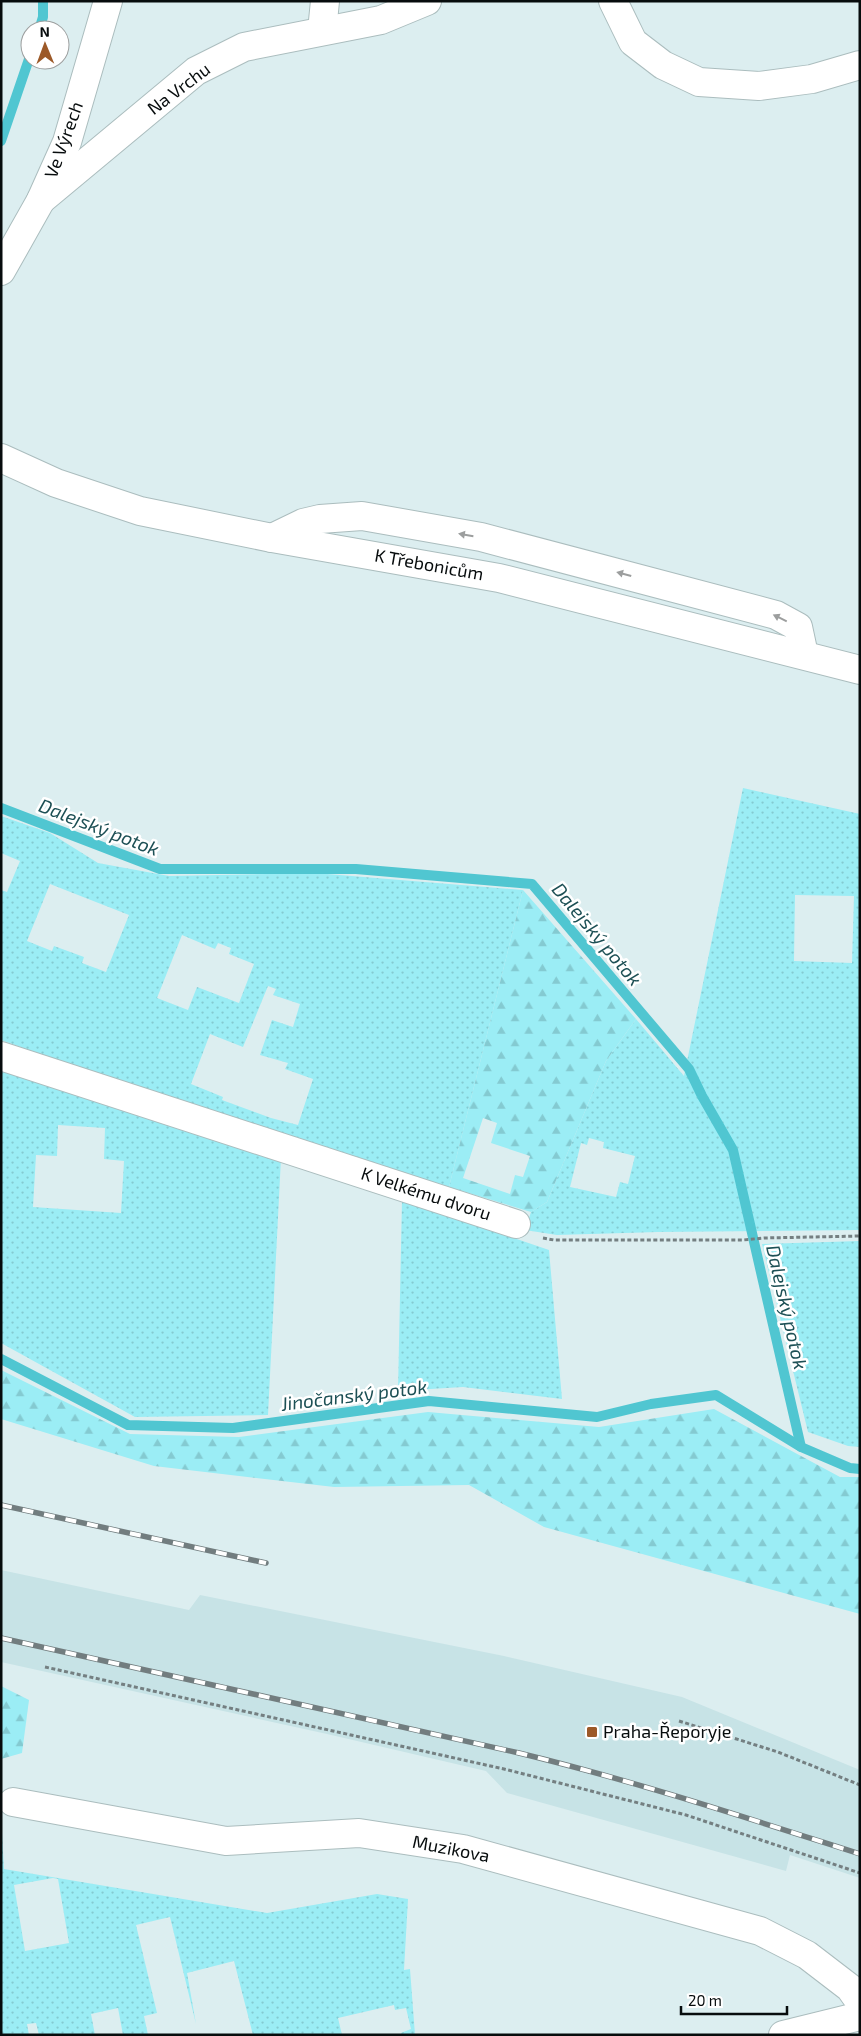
<svg xmlns="http://www.w3.org/2000/svg" width="861" height="2036" font-family="'Exo 2',sans-serif">
	<defs>
		<pattern id="grass-dots" width="8" height="8" patternUnits="userSpaceOnUse" patternTransform="scale(1.25)"><rect width="8" height="8" fill="#9bedf5"/><path d="M2 2h.1M6 6h.1" fill="none" stroke="#84cad1" stroke-width="1.8" stroke-linecap="round"/></pattern>
		<pattern id="forest-firs" width="22" height="20" patternUnits="userSpaceOnUse" patternTransform="scale(1.25)"><rect width="22" height="20" fill="#9bedf5"/><path d="M5 1l3.5 6h-7zM16 11l3.5 6h-7z" fill="#84cad1"/></pattern>
	</defs>
	<rect width="100%" height="100%" fill="#dceef0"/>
	<path fill="#c7e3e6" d="M1,1570L189,1610L200,1595L504,1656L682,1697L860,1770V1878L790,1855L786,1871L507,1793L486,1771L327,1734L1,1662Z"/>
	<g fill="url(#grass-dots)" fill-rule="evenodd">
		<path d="M743,788L860,814V1230L658,1232L557,1235L525,1230L531,1212L547,1202L606,1061L636,1019L684,1076ZM795,895L854,896L852,963L794,961ZM589,1138L604,1142L603,1148L635,1156L628,1184L620,1182L616,1197L570,1187L581,1143L587,1145Z"/>
		<path d="M1,816L50,833L98,863L169,876L315,873L523,890L449,1187L214,1115L1,1040V890L7,892L20,861L1,853ZM50,884L129,915L106,972L82,963L84,957L54,946L52,951L27,941ZM182,935L215,949L218,943L231,948L229,954L254,964L239,1003L197,987L188,1010L157,998ZM268,986L276,989L273,995L300,1004L293,1027L272,1020L260,1055L288,1063L285,1069L313,1079L298,1125L271,1118L222,1100L223,1097L191,1084L210,1034L243,1047Z"/>
		<path d="M1,1070L281,1158L268,1415L135,1417L1,1343ZM58,1125L105,1128L104,1159L124,1161L121,1213L33,1207L36,1155L57,1156Z"/>
		<path d="M402,1200L549,1250L562,1399L463,1387L398,1391Z"/>
		<path d="M860,1241V1447L848,1446L808,1432L762,1244Z"/>
		<path d="M1,1816L4,1869L267,1913L377,1894L408,1899L404,1970L410,1969L415,2035H401V2033L411,2029L406,2008L395,2010L394,2005L338,2018L342,2035H253L234,1961L187,1973L196,2024L170,1917L136,1925L157,2013L144,2016L148,2035H123L118,2008L91,2014L95,2035H39L36,2023L27,2024L29,2035H1ZM53,1878L58,1879L69,1943L25,1951L14,1885Z"/>
	</g>
	<g fill="url(#forest-firs)" fill-rule="evenodd">
		<path d="M523,890L636,1019L606,1061L547,1202L531,1212L449,1187ZM483,1118L497,1123L491,1143L530,1156L523,1177L515,1175L510,1194L463,1178Z"/>
		<path d="M1,1370L130,1434L239,1437L428,1412L599,1427L714,1409L840,1477H860V1614L544,1527L469,1485L334,1487L154,1466L1,1419Z"/>
		<path d="M1,1686L29,1700L22,1753L1,1759Z"/>
	</g>
	<g fill="none" stroke-linecap="round" stroke-linejoin="round">
		<g stroke="#50c6d1" stroke-width="10">
			<path d="M39,30L43,17V1"/>
			<path d="M1,141L30,56"/>
			<path d="M1,808L160,869H356L532,884L689,1069L702,1096L733,1150L801,1447L850,1468L860,1469"/>
			<path d="M1,1359L128,1425L233,1428L429,1401L597,1417L651,1404L716,1395L801,1447"/>
		</g>
		<defs>
			<g id="minor">
				<path d="M613,1L633,42L663,65L699,82L759,86L812,79L860,65"/>
				<path d="M322,31L325,1"/>
				<path d="M41,200L196,71L244,47L381,20L427,1"/>
				<path d="M1,271L41,200L67,142L108,1"/>
				<path d="M1,458L56,483L140,511L272,538L499,578L860,670"/>
				<path d="M272,538L303,523L320,519L362,516L481,537L776,615L798,627L804,655"/>
				<path d="M1,1056L516,1224"/>
				<path d="M13,1802L226,1841L359,1833L463,1849L760,1931L807,1955L850,1988L860,2002"/>
				<path d="M783,2035L860,2016"/>
			</g>
		</defs>
		<use href="#minor" stroke="#abbdbe" stroke-width="30"/>
		<g stroke="#747f81" stroke-width="3" stroke-dasharray="4 2.5" stroke-linecap="butt">
			<path d="M543,1238L554,1240H743L764,1238L860,1236"/>
			<path d="M45,1667L504,1769L686,1815L860,1873"/>
			<path d="M679,1721L778,1752L860,1785"/>
		</g>
		<use href="#minor" stroke="#fff" stroke-width="28"/>
		<defs>
			<g id="rail">
				<path d="M1,1505L266,1563"/>
				<path d="M1,1638L519,1753C635,1781 747,1818 860,1854"/>
			</g>
		</defs>
		<use href="#rail" stroke="#727d7f" stroke-width="5.5"/>
		<use href="#rail" stroke="#fff" stroke-width="4" stroke-dasharray="11" stroke-linecap="butt"/>
	</g>
	<defs><path id="oneway-solid" d="M-6-.8H1V-3.2L6.5 0L1 3.2V.8H-6Z" transform="scale(1.25)"/></defs>
	<g fill="#9c9e9e">
		<use href="#oneway-solid" transform="translate(466 535) rotate(-170)"/>
		<use href="#oneway-solid" transform="translate(624 574) rotate(-165)"/>
		<use href="#oneway-solid" transform="translate(780 618) rotate(-154)"/>
	</g>
	<rect fill="#9c5928" stroke="#fff" stroke-width="2" x="586" y="1726" width="12" height="12" rx="2.5"/>
	<g text-anchor="middle" stroke-width="5" stroke-linejoin="round" paint-order="stroke">
		<g font-size="18" fill="#070c0d" stroke="#fff">
			<text transform="translate(179 89) rotate(-37)" y="6">Na Vrchu</text>
			<text transform="translate(64 140) rotate(-70)" y="6">Ve Výrech</text>
			<text transform="translate(429 565) rotate(10)" y="6">K Třebonicům</text>
			<text transform="translate(426 1194) rotate(18)" y="6">K Velkému dvoru</text>
			<text transform="translate(451 1849) rotate(11)" y="6">Muzikova</text>
		</g>
		<g font-size="18" fill="#070c0d" stroke="#fff" text-anchor="start">
			<text x="603" y="1738">Praha-Řeporyje</text>
		</g>
		<g font-size="19" font-style="italic" fill="#1d5055" stroke="#fff">
			<text transform="translate(99 827) rotate(21)" y="7">Dalejský potok</text>
			<text transform="translate(597 934) rotate(50)" y="7">Dalejský potok</text>
			<text transform="translate(787 1307) rotate(77)" y="7">Dalejský potok</text>
			<text transform="translate(354 1395) rotate(-7)" y="7">Jinočanský potok</text>
		</g>
	</g>
	<rect width="861" height="2036" fill="none" stroke="#070c0d" stroke-width="5"/>
	<g transform="translate(45 45) rotate(359)"><circle r="24" fill="#ffffff" stroke="#9c9e9e"/>
	<path d="M0-4L9 19L0 12L-9 19Z" fill="#9c5928"/>
	<text y="-8" font-size="14" font-weight="bold" text-anchor="middle" fill="#070c0d">N</text>
	</g>
	<path d="M681 2006v8h106v-8" fill="none" stroke="#070c0d" stroke-width="2.5"/>
	<text x="688" y="2006" font-size="15" fill="#070c0d" stroke="#ffffff" stroke-width="4" paint-order="stroke">20 m</text>
</svg>
